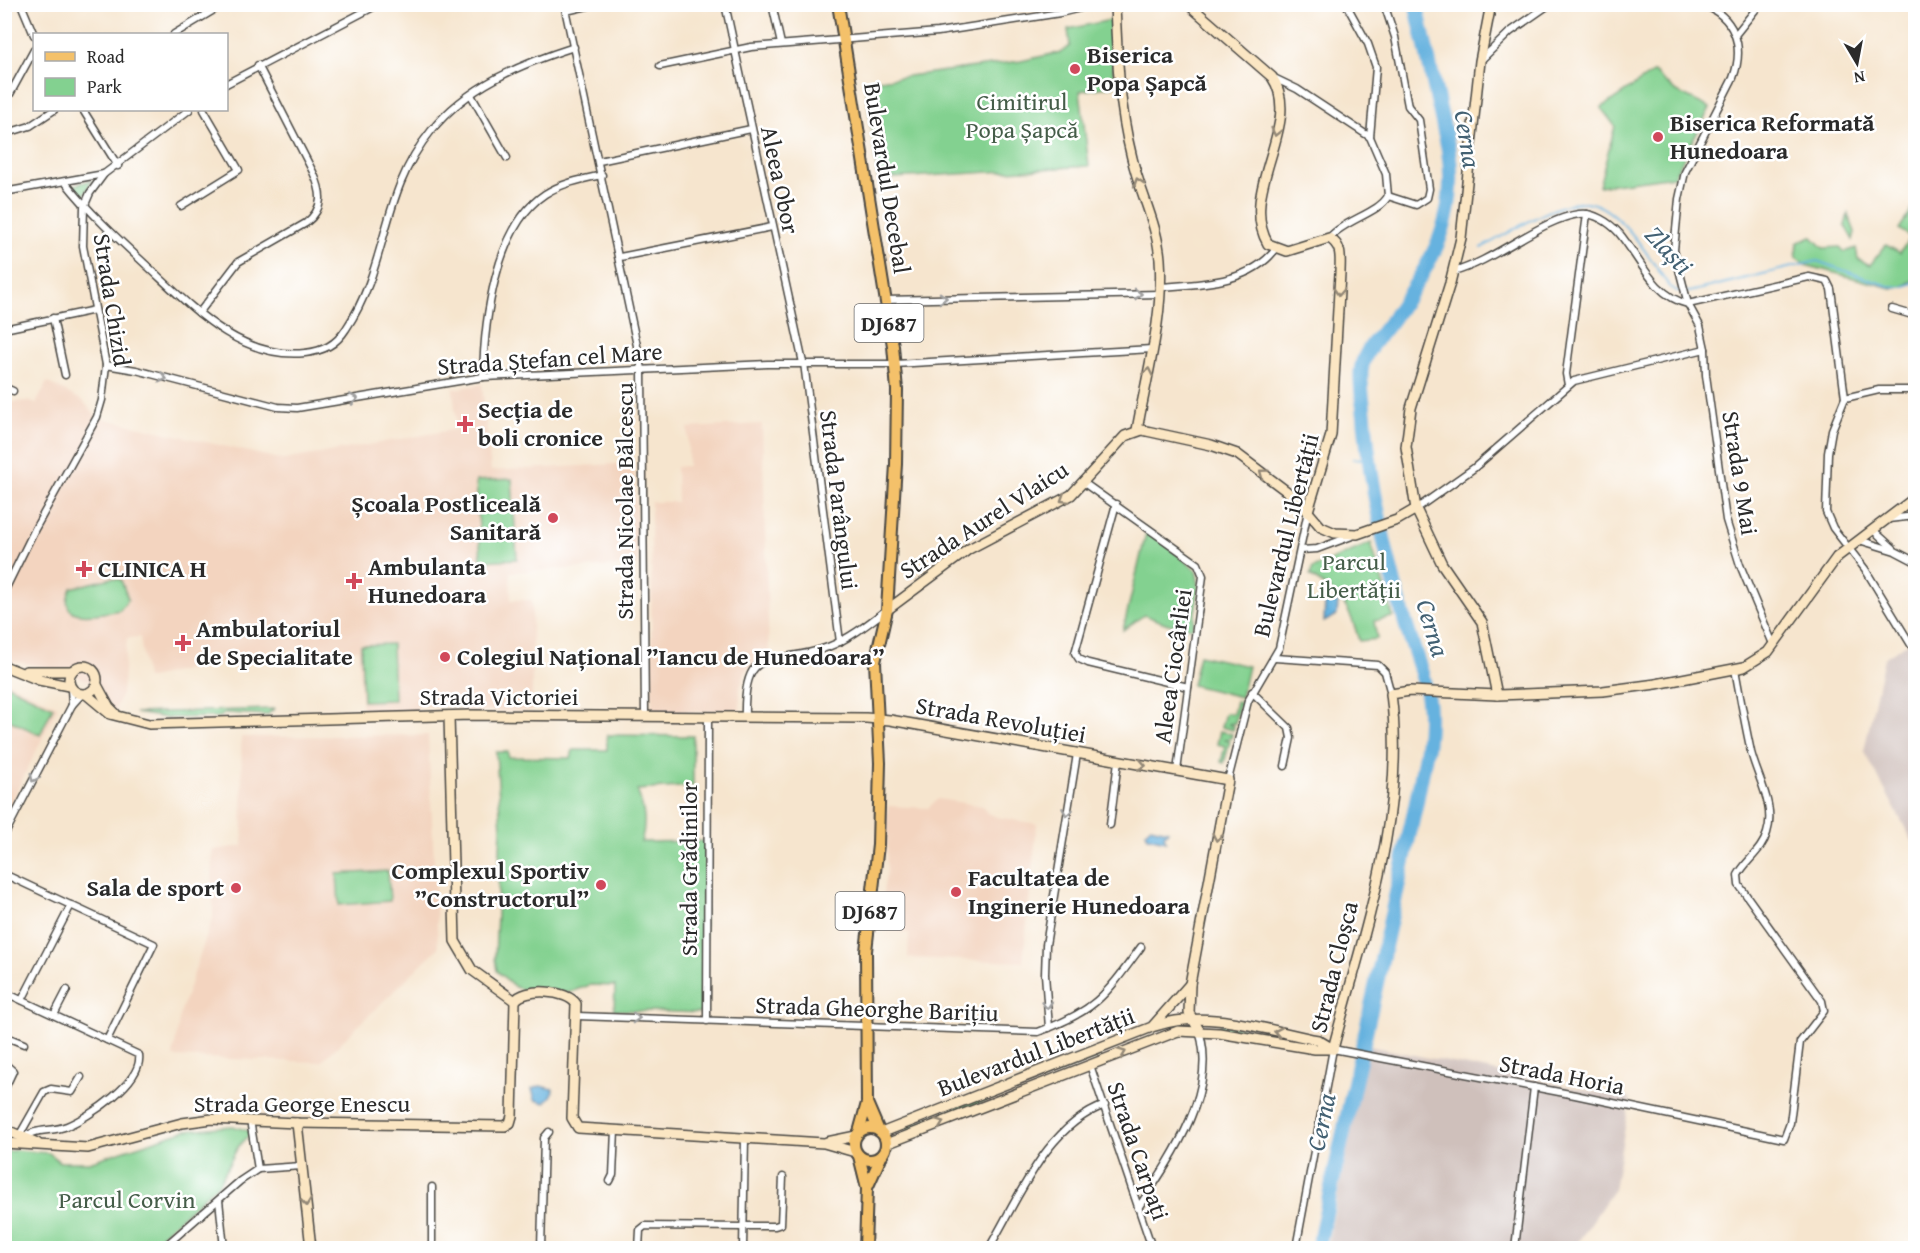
<svg xmlns="http://www.w3.org/2000/svg" width="1920" height="1253" font-family="'Gentium Book Plus',serif">
	<rect width="100%" height="100%" fill="#fff"/>
	<filter id="ink" filterUnits="userSpaceOnUse"><feTurbulence type="fractalNoise" baseFrequency=".0167" numOctaves="2"/><feDisplacementMap in="SourceGraphic" scale="12" xChannelSelector="R" yChannelSelector="G"/><feConvolveMatrix kernelMatrix="1 2 1 2 8 2 1 2 1" color-interpolation-filters="sRGB"/></filter>
	<filter id="wash" filterUnits="userSpaceOnUse"><feTurbulence type="fractalNoise" baseFrequency=".008" numOctaves="4" result="noise"/><feDisplacementMap in="SourceGraphic" scale="24" xChannelSelector="R" yChannelSelector="G"/><feGaussianBlur stdDeviation="1.35" result="paint"/><feColorMatrix in="noise" values="0 0 0 0 0 0 0 0 0 0 0 0 0 0 0 0 0 1.4 0 .05"/><feComposite in="paint" operator="in"/></filter>
	<g filter="url(#wash)">
		<rect width="100%" height="100%" fill="#f6e5ce"/>
		<g fill="#f3d4bf">
			<path d="M47,382L83,401L97,417L284,460L457,429L453,389L482,384L491,471L634,463L638,565L510,572L511,600H532V711H464V705L417,706L416,714L362,715L358,650L268,651L146,679L140,637L127,638L122,694L114,713L96,684L63,670L5,660L4,398L12,402L29,401L36,404Z"/>
			<path d="M762,424L769,653L747,669L740,688V711H652L651,502H677L676,467L688,466V428Z"/>
			<path d="M5,681L58,706L5,815Z"/>
			<path d="M428,735L438,948L321,1062L173,1057L180,1014L213,917L212,850L243,846L241,737Z"/>
			<path d="M938,799L983,806L987,813L997,817L1037,824L1023,962L908,958L909,933L876,929L887,871L888,806L928,808Z"/>
		</g>
		<g fill="#cfc0bb">
			<path d="M1912,640L1916,642L1915,846L1864,751L1884,658Z"/>
			<path d="M1369,1046L1630,1099L1614,1189L1574,1248H1327Z"/>
		</g>
		<g fill="#83d190" stroke="#577e5e" stroke-width="1.5">
			<path d="M1111,20L1114,86L1080,91L1089,166L878,179L866,86L871,81L1021,61L1061,52L1070,46L1068,29Z"/>
			<path d="M1654,72L1675,91L1710,108L1674,176L1599,186L1615,126L1601,108Z"/>
			<path d="M92,180L84,196L80,195L74,185Z"/>
			<path d="M1915,205V279L1902,287L1891,288L1805,265L1796,258L1797,243L1811,236L1823,248L1840,247L1845,252L1856,248L1858,259L1870,265L1886,245L1900,253L1910,237L1899,229Z"/>
			<path d="M1848,214L1855,232L1853,240L1845,226Z"/>
			<path d="M512,479L517,559L481,561L476,481Z"/>
			<path d="M1147,529L1196,570L1199,585L1193,628L1168,624L1144,615L1123,630Z"/>
			<path d="M1371,543L1393,617L1374,621L1377,639L1359,641C1350,606 1341,595 1310,576L1313,568Z"/>
			<path d="M112,578L121,580L128,599L120,610C101,613 54,626 71,588Z"/>
			<path d="M392,644L394,700L363,701L361,645Z"/>
			<path d="M1199,655L1248,666L1241,697L1192,685Z"/>
			<path d="M5,684L53,707L40,735L5,718Z"/>
			<path d="M1236,701L1240,702L1235,723L1228,724L1234,726L1233,730L1221,727L1225,713L1233,714Z"/>
			<path d="M274,709L267,715L225,713L220,717L167,718L135,713Z"/>
			<path d="M1220,731L1232,734L1231,738L1225,739L1230,741L1224,763L1221,762L1225,746L1217,744Z"/>
			<path d="M607,735L693,736V786L637,790C644,808 647,823 641,842L705,841L704,1013L614,1010L615,986L590,985L567,993L524,990L515,987L497,971L495,958L501,829L496,752H508V757L571,758L573,750H607Z"/>
			<path d="M388,871L390,901L339,905L337,874Z"/>
			<path d="M1220,1024L1313,1042L1321,1045L1219,1028Z"/>
			<path d="M1098,1053L1100,1057L1028,1085L1027,1080Z"/>
			<path d="M1022,1082L1024,1086L907,1131L905,1127Z"/>
			<path d="M233,1126L252,1132L238,1147L219,1183L147,1248H5L4,1152L17,1150L49,1153L60,1162H89L186,1130Z"/>
		</g>
		<g fill="#66b2df" stroke="#486e85" stroke-width="1.5">
			<path d="M1325,602H1338L1337,615L1324,622Z"/>
			<path d="M1150,827L1168,831L1164,836L1166,841L1148,837L1146,832Z"/>
			<path d="M540,1086L553,1089L552,1095L545,1103L535,1100L532,1089Z"/>
		</g>
		<g fill="none" stroke-linecap="round" stroke-linejoin="round">
			<g stroke="#66b2df" stroke-width="2">
				<path d="M1481,248C1506,235 1558,200 1586,202C1620,206 1651,260 1669,286L1677,291L1689,292L1817,261L1888,286L1902,287L1916,282"/>
				<path d="M1353,459L1368,458"/>
			</g>
			<path stroke="#66b2df" stroke-width="15" d="M1318,1248L1416,804C1422,771 1431,739 1428,705C1425,675 1412,647 1404,618C1385,553 1371,489 1365,422C1364,406 1360,388 1361,372C1363,349 1381,336 1393,318C1432,261 1460,220 1448,147L1416,4"/>
		</g>
	</g>
	<g filter="url(#ink)">
		<g fill="none" stroke-linecap="round" stroke-linejoin="round">
			<defs>
				<g id="street">
					<path d="M21,4L34,35"/>
					<path d="M564,4L642,369L645,717"/>
					<path d="M725,4L803,363"/>
					<path d="M772,4L781,44"/>
					<path d="M1346,4L1368,44L1376,67L1370,137"/>
					<path d="M1384,4L1395,37L1408,106L1419,120L1429,189L1427,198L1416,205L1388,196"/>
					<path d="M1701,4C1735,16 1745,46 1733,78L1685,172L1679,199L1674,250L1688,304L1700,326L1705,349L1706,375L1726,520L1740,565L1773,644"/>
					<path d="M1910,4L1916,10"/>
					<path d="M566,11L596,4"/>
					<path d="M174,34L224,4"/>
					<path d="M1736,34L1760,4"/>
					<path d="M1481,60L1510,32L1550,4"/>
					<path d="M660,66L751,47L938,32L1060,13L1097,4"/>
					<path d="M1272,77L1297,89L1370,137L1386,174L1388,196"/>
					<path d="M226,84L379,4"/>
					<path d="M10,94L34,50"/>
					<path d="M471,95L507,158"/>
					<path d="M83,110L118,166"/>
					<path d="M4,134L30,126L54,110"/>
					<path d="M599,161L751,129"/>
					<path d="M65,182C89,212 116,237 144,263C189,304 238,360 305,353C323,351 336,345 346,329C389,265 380,193 431,131C467,86 521,64 574,47"/>
					<path d="M4,192L104,174"/>
					<path d="M181,206L239,170L204,110"/>
					<path d="M1329,238C1344,220 1379,213 1388,196"/>
					<path d="M620,257L772,227"/>
					<path d="M1453,272C1495,261 1541,219 1579,214C1593,212 1609,222 1619,233C1640,258 1653,296 1688,304L1809,277L1827,281L1831,289L1845,398L1832,430L1828,453L1826,512L1833,528L1865,569L1916,653"/>
					<path d="M1160,287C1200,284 1249,284 1276,249"/>
					<path d="M885,300L1160,294"/>
					<path d="M1892,309L1916,316"/>
					<path d="M199,313L238,262L306,223C325,208 322,192 313,172L258,65"/>
					<path d="M53,318L65,375"/>
					<path d="M4,329L95,310"/>
					<path d="M804,363L840,642"/>
					<path d="M106,365L136,370L278,407L297,408L483,377L768,364H895L1152,349"/>
					<path d="M483,377C484,322 495,227 545,194C562,183 583,179 602,175"/>
					<path d="M1568,385L1566,374L1587,214"/>
					<path d="M4,387L13,391"/>
					<path d="M1845,398L1879,390H1916"/>
					<path d="M1084,483L1198,564L1203,576L1177,771"/>
					<path d="M1116,504L1075,653L1079,659L1088,663L1188,687"/>
					<path d="M1416,509L1474,468L1574,381L1705,349"/>
					<path d="M1888,519L1916,516"/>
					<path d="M1873,530L1893,548"/>
					<path d="M1859,540L1895,551L1916,562"/>
					<path d="M1301,550L1317,549L1352,536"/>
					<path d="M4,592L35,529L97,417L102,400L106,365L83,246L84,207L90,193L104,174L189,110"/>
					<path d="M1275,658L1378,665L1385,672L1391,694"/>
					<path d="M71,689L72,705"/>
					<path d="M1252,692L1289,728L1291,738L1285,766"/>
					<path d="M745,717C743,639 775,668 828,647C849,639 868,624 886,610"/>
					<path d="M1228,780L1248,701L1279,648L1308,511"/>
					<path d="M1110,825L1118,761"/>
					<path d="M4,836L72,705L82,694"/>
					<path d="M4,874L154,944L107,1040"/>
					<path d="M4,992L139,1055C143,1082 89,1117 67,1126C53,1132 35,1128 22,1138"/>
					<path d="M22,1000L71,905"/>
					<path d="M54,1015L67,990"/>
					<path d="M577,1016L1038,1032C1096,1011 1106,995 1141,947"/>
					<path d="M707,1021L708,717"/>
					<path d="M1049,1028L1045,974L1046,945L1077,754"/>
					<path d="M4,1036L24,1044"/>
					<path d="M4,1063L13,1071L5,1088"/>
					<path d="M1090,1065L1152,1248"/>
					<path d="M19,1136L44,1092L51,1089L72,1092L81,1077"/>
					<path d="M258,1169L302,1166"/>
					<path d="M610,1181L613,1175L615,1130"/>
					<path d="M219,1200L224,1248"/>
					<path d="M1138,1208C1170,1160 1219,1091 1199,1031"/>
					<path d="M743,1226H775L781,1224L783,1177"/>
					<path d="M163,1248L240,1181L258,1169L250,1120"/>
					<path d="M432,1248V1187"/>
					<path d="M541,1248L544,1138L549,1132"/>
					<path d="M639,1248L640,1230L645,1226L743,1227"/>
					<path d="M743,1248L745,1138"/>
					<path d="M989,1248C1019,1198 1046,1126 1105,1105"/>
					<path d="M1296,1248L1333,1049L1575,1095L1784,1139L1790,1123L1800,1042L1824,1011L1822,1001L1739,885L1738,875C1746,860 1762,851 1767,833C1776,806 1757,777 1751,752C1745,724 1740,697 1735,669"/>
					<path d="M1515,1248L1534,1087"/>
				</g>
				<g id="secondary">
					<path d="M1115,4C1117,56 1119,107 1132,158C1140,193 1157,223 1160,259C1164,315 1147,374 1137,430"/>
					<path d="M1188,4L1272,77C1304,124 1237,191 1268,244L1287,251L1329,238C1343,246 1340,259 1340,273L1331,435L1308,511"/>
					<path d="M1491,4L1480,61L1461,238L1450,283L1411,408L1406,447L1416,509L1442,564L1482,622L1497,695"/>
					<path d="M887,610L969,549L1071,495L1125,436L1142,430L1211,445L1237,454L1297,499L1321,527L1335,533L1357,534L1397,520L1416,509"/>
					<circle cx="83" cy="680" r="14"/>
					<path d="M4,666L39,680L69,686"/>
					<path d="M26,671H71"/>
					<path d="M97,685L109,707L115,713"/>
					<path d="M86,694L110,714L149,724L471,715L866,718L890,720L1228,780L1190,984L1189,1013L1199,1030"/>
					<path d="M449,716L455,941L472,970L515,1001"/>
					<path d="M1155,1026C1206,1008 1266,1030 1318,1040L1333,1049"/>
					<path d="M1333,1049C1363,933 1407,815 1391,694L1410,691L1497,695L1603,691L1656,684L1744,667L1768,652L1837,557L1916,497"/>
					<path d="M297,1123L311,1248"/>
					<path d="M4,1129L37,1143"/>
					<path d="M881,1133L1152,1027L1190,984"/>
					<path d="M827,1142L856,1136"/>
					<path d="M4,1143L88,1148L182,1123L212,1119L297,1123L505,1126L510,1123L512,1116L515,1001C524,987 568,990 576,1004L572,1118L578,1128L824,1143L855,1152"/>
					<path d="M886,1144L1178,1031L1219,1033L1315,1049H1333"/>
				</g>
				<g id="primary">
					<path d="M838,4L893,346L897,390L896,464L887,610L875,662L880,763L878,845L866,951L867,1103L859,1132"/>
					<path d="M867,1103L879,1131"/>
					<circle cx="870" cy="1144" r="16"/>
					<path d="M859,1156L867,1188L865,1248"/>
					<path d="M867,1188L882,1155"/>
				</g>
			</defs>
			<use href="#street" stroke="#494743" stroke-width="9"/>
			<use href="#secondary" stroke="#494743" stroke-width="12"/>
			<use href="#primary" stroke="#494743" stroke-width="14"/>
			<use href="#street" stroke="#fff" stroke-width="6"/>
			<use href="#secondary" stroke="#fbe6c3" stroke-width="9"/>
			<use href="#primary" stroke="#f4c16a" stroke-width="10"/>
		</g>
		<defs><path id="oneway-chevron" d="M-2-3.5L2.5 0L-2 3.5" fill="none" stroke-width="1.6" stroke-linecap="round" stroke-linejoin="round" transform="scale(1.5)"/></defs>
		<g stroke="#938877">
			<use href="#oneway-chevron" transform="translate(1276 132) rotate(103)"/>
			<use href="#oneway-chevron" transform="translate(1138 182) rotate(-109)"/>
			<use href="#oneway-chevron" transform="translate(1339 292) rotate(93)"/>
			<use href="#oneway-chevron" transform="translate(1148 372) rotate(-79)"/>
			<use href="#oneway-chevron" transform="translate(1263 473) rotate(-143)"/>
			<use href="#oneway-chevron" transform="translate(1064 499) rotate(148)"/>
			<use href="#oneway-chevron" transform="translate(1142 765) rotate(10)"/>
			<use href="#oneway-chevron" transform="translate(1217 837) rotate(101)"/>
			<use href="#oneway-chevron" transform="translate(1278 1032) rotate(-170)"/>
			<use href="#oneway-chevron" transform="translate(1122 1053) rotate(-21)"/>
			<use href="#oneway-chevron" transform="translate(940 1123) rotate(-21)"/>
			<use href="#oneway-chevron" transform="translate(306 1202) rotate(83)"/>
		</g>
		<g stroke="#a0a0a0">
			<use href="#oneway-chevron" transform="translate(1138 294) rotate(-1)"/>
			<use href="#oneway-chevron" transform="translate(943 298) rotate(-1)"/>
			<use href="#oneway-chevron" transform="translate(163 378) rotate(15)"/>
			<use href="#oneway-chevron" transform="translate(354 399) rotate(-10)"/>
			<use href="#oneway-chevron" transform="translate(34 778) rotate(117)"/>
			<use href="#oneway-chevron" transform="translate(1067 812) rotate(99)"/>
			<use href="#oneway-chevron" transform="translate(1047 1005) rotate(86)"/>
			<use href="#oneway-chevron" transform="translate(636 1018) rotate(2)"/>
		</g>
	</g>
	<g fill="#d1495b" stroke="#fff" stroke-width="2">
		<circle cx="1075" cy="69" r="6"/>
		<circle cx="1658" cy="137" r="6"/>
		<path d="M462 415h6v6h6v6h-6v6h-6v-6h-6v-6h6z"/>
		<circle cx="553" cy="518" r="6"/>
		<path d="M81 560h6v6h6v6h-6v6h-6v-6h-6v-6h6z"/>
		<path d="M351 572h6v6h6v6h-6v6h-6v-6h-6v-6h6z"/>
		<path d="M180 634h6v6h6v6h-6v6h-6v-6h-6v-6h6z"/>
		<circle cx="445" cy="657" r="6"/>
		<circle cx="601" cy="885" r="6"/>
		<circle cx="236" cy="888" r="6"/>
		<circle cx="956" cy="892" r="6"/>
	</g>
	<g text-anchor="middle" stroke-width="5" stroke-linejoin="round" paint-order="stroke">
		<g fill="#fff" stroke="#6b6b6b" stroke-width="1.5">
			<rect x="854.5" y="304" width="69" height="38" rx="4.5"/>
			<rect x="835.5" y="892" width="69" height="38" rx="4.5"/>
		</g>
		<g font-size="22" font-weight="bold" fill="#2b2b2b">
			<text x="889" y="331">DJ687</text>
			<text x="870" y="919">DJ687</text>
		</g>
		<g font-size="24" font-weight="bold" fill="#2b2b2b" stroke="#fff" text-anchor="start">
			<text x="1087" y="63">Biserica<tspan x="1087" dy="28">Popa Șapcă</tspan></text>
			<text x="1670" y="131">Biserica Reformată<tspan x="1670" dy="28">Hunedoara</tspan></text>
			<text x="478" y="418">Secția de<tspan x="478" dy="28">boli cronice</tspan></text>
			<text x="541" y="512" text-anchor="end">Școala Postliceală<tspan x="541" dy="28">Sanitară</tspan></text>
			<text x="368" y="575">Ambulanta<tspan x="368" dy="28">Hunedoara</tspan></text>
			<text x="98" y="577">CLINICA H</text>
			<text x="196" y="637">Ambulatoriul<tspan x="196" dy="28">de Specialitate</tspan></text>
			<text x="457" y="665">Colegiul Național ”Iancu de Hunedoara”</text>
			<text x="589" y="879" text-anchor="end">Complexul Sportiv<tspan x="589" dy="28">”Constructorul”</tspan></text>
			<text x="968" y="886">Facultatea de<tspan x="968" dy="28">Inginerie Hunedoara</tspan></text>
			<text x="224" y="896" text-anchor="end">Sala de sport</text>
		</g>
		<g font-size="24" fill="#455d49" stroke="#fff">
			<text x="1022" y="110">Cimitirul<tspan x="1022" dy="28">Popa Șapcă</tspan></text>
			<text x="1354" y="570">Parcul<tspan x="1354" dy="28">Libertății</tspan></text>
			<text x="127" y="1208">Parcul Corvin</text>
		</g>
		<g font-size="24" fill="#2b2b2b" stroke="#fff">
			<text transform="translate(887 178) rotate(81)" y="8">Bulevardul Decebal</text>
			<text transform="translate(780 180) rotate(78)" y="8">Aleea Obor</text>
			<text transform="translate(112 300) rotate(81)" y="8">Strada Chizid</text>
			<text transform="translate(550 359) rotate(-4)" y="8">Strada Ștefan cel Mare</text>
			<text transform="translate(1740 473) rotate(81)" y="8">Strada 9 Mai</text>
			<text transform="translate(839 500) rotate(83)" y="8">Strada Parângului</text>
			<text transform="translate(625 501) rotate(-90)" y="8">Strada Nicolae Bălcescu</text>
			<text transform="translate(984 520) rotate(-33)" y="8">Strada Aurel Vlaicu</text>
			<text transform="translate(1286 535) rotate(-76)" y="8">Bulevardul Libertății</text>
			<text transform="translate(1173 666) rotate(-82)" y="8">Aleea Ciocârliei</text>
			<text x="499" y="705">Strada Victoriei</text>
			<text transform="translate(1001 720) rotate(10)" y="8">Strada Revoluției</text>
			<text transform="translate(689 869) rotate(-90)" y="8">Strada Grădinilor</text>
			<text transform="translate(1334 967) rotate(-76)" y="8">Strada Cloșca</text>
			<text transform="translate(877 1009) rotate(2)" y="8">Strada Gheorghe Barițiu</text>
			<text transform="translate(1036 1052) rotate(-21)" y="8">Bulevardul Libertății</text>
			<text transform="translate(1562 1075) rotate(11)" y="8">Strada Horia</text>
			<text x="302" y="1112">Strada George Enescu</text>
			<text transform="translate(1138 1151) rotate(71)" y="8">Strada Carpați</text>
		</g>
		<g font-size="26" font-style="italic" fill="#436173" stroke="#fff">
			<text transform="translate(1468 139) rotate(81)" y="9">Cerna</text>
			<text transform="translate(1669 250) rotate(47)" y="9">Zlaști</text>
			<text transform="translate(1433 628) rotate(73)" y="9">Cerna</text>
			<text transform="translate(1321 1122) rotate(-78)" y="9">Cerna</text>
		</g>
	</g>
	<rect width="1920" height="1253" fill="none" stroke="#fff" stroke-width="24"/>
	<rect x="33" y="33" width="195" height="78" fill="#ffffff" stroke="#aaaaaa" stroke-width="1.5"/>
	<rect x="45" y="52" width="30" height="9" fill="#f4c16a" stroke="#aaaaaa" stroke-width="1.5"/>
	<text x="87" y="63" font-size="18" fill="#2b2b2b">Road</text>
	<rect x="45" y="78" width="30" height="18" fill="#83d190" stroke="#aaaaaa" stroke-width="1.5"/>
	<text x="87" y="93" font-size="18" fill="#2b2b2b">Park</text>
	<g transform="translate(1857 63) rotate(170)" stroke="#ffffff" stroke-width="4.5" paint-order="stroke">
	<path d="M0-4.5L10 22L0 15L-10 22Z" fill="#2b2b2b"/>
	<text y="-9" font-size="16" font-weight="bold" text-anchor="middle" fill="#2b2b2b">N</text>
	</g>
</svg>
